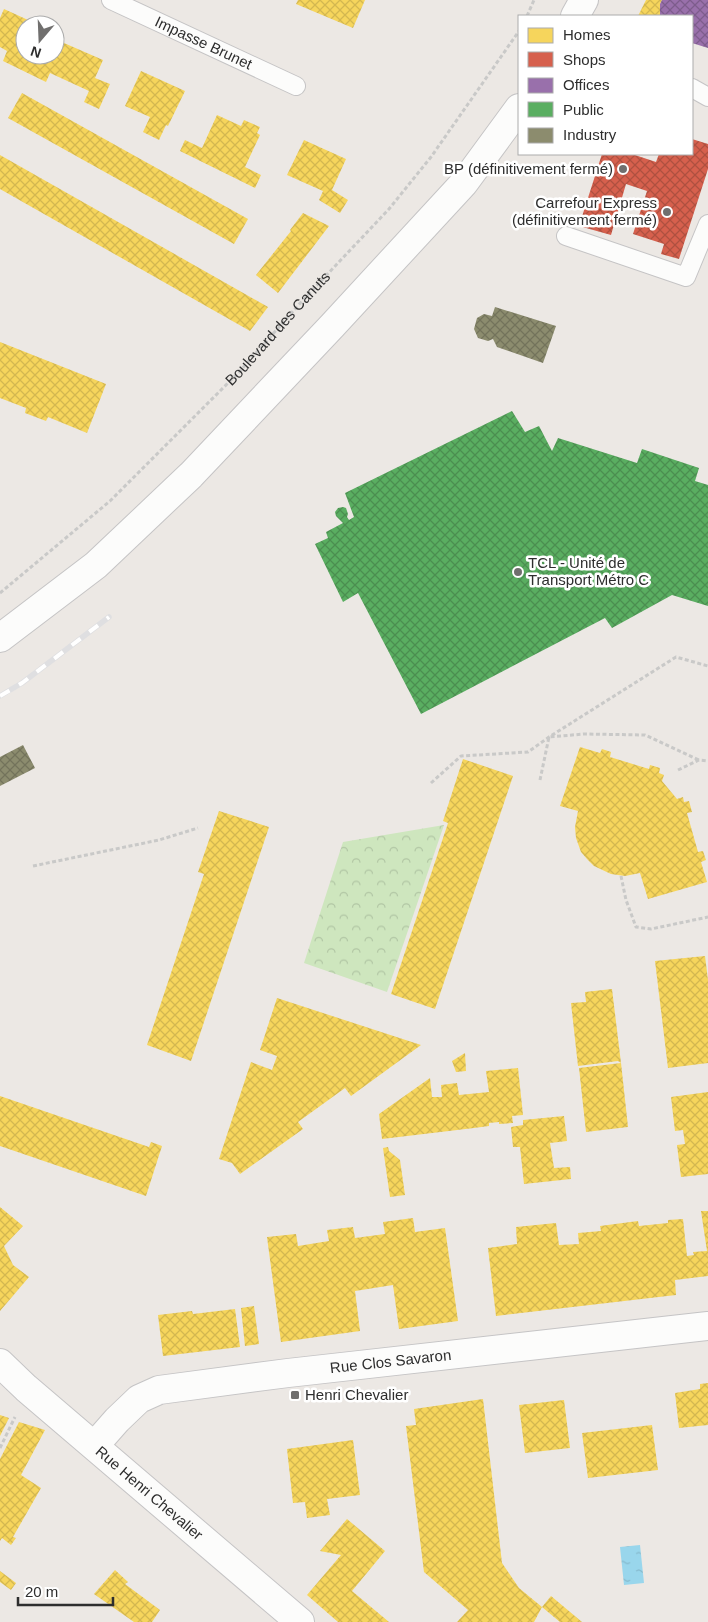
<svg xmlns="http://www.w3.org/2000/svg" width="708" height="1622" font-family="Arial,sans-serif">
	<defs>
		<pattern id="forest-crowns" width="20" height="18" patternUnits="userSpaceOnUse" patternTransform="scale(1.25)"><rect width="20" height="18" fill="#cee6be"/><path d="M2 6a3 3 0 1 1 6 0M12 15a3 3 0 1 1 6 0" fill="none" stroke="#b1c6a4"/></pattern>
		<pattern id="water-ripples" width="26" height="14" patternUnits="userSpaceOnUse" patternTransform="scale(1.25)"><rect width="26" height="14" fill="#99d6ec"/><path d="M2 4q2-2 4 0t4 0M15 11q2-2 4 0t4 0" fill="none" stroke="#84b8cb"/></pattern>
		<pattern id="homes-cross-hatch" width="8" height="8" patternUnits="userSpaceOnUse" patternTransform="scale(1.25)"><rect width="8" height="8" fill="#f6d55c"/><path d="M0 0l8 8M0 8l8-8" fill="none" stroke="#d3b750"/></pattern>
		<pattern id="shops-cross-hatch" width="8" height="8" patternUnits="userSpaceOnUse" patternTransform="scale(1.25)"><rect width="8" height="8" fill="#d6604d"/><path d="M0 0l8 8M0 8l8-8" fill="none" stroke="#ae5040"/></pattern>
		<pattern id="offices-cross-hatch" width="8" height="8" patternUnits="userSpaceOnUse" patternTransform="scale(1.25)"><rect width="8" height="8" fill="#9970ab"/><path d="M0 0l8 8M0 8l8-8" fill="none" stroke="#7d5c8c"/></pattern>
		<pattern id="public-cross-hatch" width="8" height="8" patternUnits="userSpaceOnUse" patternTransform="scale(1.25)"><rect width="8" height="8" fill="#5aae61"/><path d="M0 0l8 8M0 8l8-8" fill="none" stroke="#4b8e50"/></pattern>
		<pattern id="industry-cross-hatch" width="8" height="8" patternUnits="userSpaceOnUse" patternTransform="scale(1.25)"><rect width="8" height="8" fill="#8c8c6e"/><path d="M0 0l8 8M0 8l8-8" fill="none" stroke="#73735b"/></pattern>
	</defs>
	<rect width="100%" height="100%" fill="#ece8e4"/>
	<path fill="url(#forest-crowns)" d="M444,825L387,992L304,963L343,842Z"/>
	<path fill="url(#water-ripples)" d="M640,1545L644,1583L624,1585L620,1547Z"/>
	<g fill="url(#homes-cross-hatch)">
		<path d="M298,0H365L353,28L296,4Z"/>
		<path d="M646,0H662L660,4V16H638Z"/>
		<path d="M4,9L39,25H25V55H55V41L63,45L64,43L103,60L95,78L110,84L99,109L84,102L89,91L50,73L46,82L3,61L7,51L0,47V18Z"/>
		<path d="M141,71L185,91L168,126L166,125L159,140L143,132L150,117L125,106Z"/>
		<path d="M22,93L248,219L234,244L8,118Z"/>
		<path d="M217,115L241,126L244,120L260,127L257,133L260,135L245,167L261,175L255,188L180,151L185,140L202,148Z"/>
		<path d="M304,140L346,159L332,190L348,200L340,213L319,200L323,191L287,175Z"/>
		<path d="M0,155L268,307L250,331L0,189Z"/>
		<path d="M303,213L329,226L278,293L256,275L291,231L290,230Z"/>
		<path d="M0,342L106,384L87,433L48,417L46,421L25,413L26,408L0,398Z"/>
		<path d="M580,747L600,753L602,749L611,752L610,757L649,769L650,765L660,768L659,773L664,775L662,781L677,799L683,797L684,802L689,801L692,812L687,813L698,852L703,851L706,860L701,862L707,882L648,899L640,873L625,876L611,874L594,866L587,859L581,852L576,838L575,827L578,811L560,806Z"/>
		<path d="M463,759L513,776L435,1009L391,994L448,823L443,821Z"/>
		<path d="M219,811L269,827L191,1061L147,1045L204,874L198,872Z"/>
		<path d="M705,956L708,980V1063L668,1068L655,961Z"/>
		<path d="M612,989L621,1063L618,1061L578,1066L571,1003L586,1002L585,992Z"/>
		<path d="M277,998L421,1045L351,1096L345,1088L298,1122L303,1129L240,1174L232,1163L219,1159L251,1062L272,1070L277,1056L260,1050Z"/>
		<path d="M465,1053L466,1071L456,1072L452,1061Z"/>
		<path d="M621,1063L628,1127L586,1132L579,1068Z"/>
		<path d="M518,1068L523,1115L512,1116L513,1123L499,1124V1122L489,1123V1126L474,1128L382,1139L379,1114L430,1078L432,1097H442L441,1085L457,1083L459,1095L489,1092L486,1071Z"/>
		<path d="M708,1092V1174L681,1177L677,1145L685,1144L683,1130L675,1131L671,1097Z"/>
		<path d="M0,1096L149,1147L151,1142L162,1146L146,1196L0,1146Z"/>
		<path d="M564,1116L567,1141L550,1143L554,1168L570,1167L571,1179L524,1184L520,1147H513L511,1127L523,1125V1120Z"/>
		<path d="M388,1147L389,1151L400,1160L405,1195L390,1197L383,1148Z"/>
		<path d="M0,1207L23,1226L4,1246L13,1265L29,1277L0,1311Z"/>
		<path d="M701,1211H708V1276L675,1280L676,1295L496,1316L488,1248L517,1244L516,1227L556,1223L559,1245L579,1244L578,1233L601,1231L600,1226L638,1221L639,1226L668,1223V1220L683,1219L687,1256L694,1255L693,1252L707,1251Z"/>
		<path d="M413,1218L415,1232L445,1228L458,1321L399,1329L393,1285L355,1291L360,1331L281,1342L267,1237L296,1234L298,1246L329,1241L327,1230L353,1227L355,1238L385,1234L383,1222Z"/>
		<path d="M254,1306L259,1344L245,1346L241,1308Z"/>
		<path d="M235,1309L240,1347L163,1356L158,1315L192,1311L193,1314Z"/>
		<path d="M708,1383V1425L679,1428L675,1393L700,1389V1384Z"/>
		<path d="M483,1399L502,1563L519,1588L542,1607L551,1596L582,1622H560L542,1607L534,1622H457L468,1610L424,1572L406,1426L416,1425L414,1409Z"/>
		<path d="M564,1400L570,1448L525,1453L519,1405Z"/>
		<path d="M0,1415L9,1418L0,1436Z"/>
		<path d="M19,1422L45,1430L21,1475L41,1488L13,1537L16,1538L11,1545L2,1538L0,1541V1459Z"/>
		<path d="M652,1425L658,1470L588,1478L582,1433Z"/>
		<path d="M353,1440L360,1495L327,1499L330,1515L307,1518L305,1502L293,1503L287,1449Z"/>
		<path d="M347,1519L385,1551L352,1591L389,1622H338L307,1595L341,1555L320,1551Z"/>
		<path d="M115,1570L128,1582L125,1584L160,1610L152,1622H134L94,1594Z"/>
		<path d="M0,1571L16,1583L11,1590L0,1582Z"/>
	</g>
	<path fill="url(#shops-cross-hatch)" d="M692,139L708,144V169L679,259L661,254L664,244L633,234L647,191L626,184L611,235L579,226L602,154H636L635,155L656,162L659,154H692Z"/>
	<path fill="url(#offices-cross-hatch)" d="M662,0H708V48L692,43V16H660V4Z"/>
	<path fill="url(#public-cross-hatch)" d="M512,411L525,432L539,426L552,451L558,438L637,463L642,449L699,468L695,481L708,485V606L672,595L612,628L605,618L421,714L358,593L343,602L315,544L328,538L326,532L343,523L336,516L335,512L338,508L343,507L346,508L348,514L347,517L349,520L354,517L345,493Z"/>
	<g fill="url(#industry-cross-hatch)">
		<path d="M495,307L556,326L543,363L497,347L493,339L488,341L478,338L474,329L477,318L484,314L492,316Z"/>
		<path d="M23,745L35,768L0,786V757Z"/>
	</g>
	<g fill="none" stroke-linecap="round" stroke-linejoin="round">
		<defs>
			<g id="lane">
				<path id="s2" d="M111,0L296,86"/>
				<path d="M692,88L708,97"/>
				<path d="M566,236L686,277L708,224"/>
			</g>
			<g id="street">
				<path id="s3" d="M0,1363L26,1388L300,1622"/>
				<path id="s4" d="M95,1445L117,1420L139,1399L159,1390L288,1373L708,1326"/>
			</g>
			<g id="secondary">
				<path d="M575,16L584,0"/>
				<path d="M0,638L96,565L191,475L332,326L464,183L519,108"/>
			</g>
		</defs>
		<use href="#lane" stroke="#c5c4c5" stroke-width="20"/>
		<use href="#street" stroke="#c5c4c5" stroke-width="30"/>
		<use href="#secondary" stroke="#c5c4c5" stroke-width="30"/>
		<g stroke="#c9c9c8" stroke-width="3" stroke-dasharray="4 2.5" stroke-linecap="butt">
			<path d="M527,16L534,0"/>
			<path id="s1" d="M0,593L110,501L240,371L303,300L389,209L431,157L519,31"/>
			<path d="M678,770L699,760L708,761"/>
			<path d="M540,780L549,737L584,734L645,735L699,760"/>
			<path d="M431,783L461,756L528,752L549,737L676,657L708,666"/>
			<path d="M33,866L159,840L198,828"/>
			<path d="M621,876L626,900L636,927L651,929L708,917"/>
			<path d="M0,1448L15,1417"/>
		</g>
		<use href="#lane" stroke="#fcfcfb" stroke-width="18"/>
		<use href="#street" stroke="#fcfcfb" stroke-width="28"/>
		<use href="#secondary" stroke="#fcfcfb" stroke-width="28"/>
		<defs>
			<path id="rail" d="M0,696L22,683L109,617"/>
		</defs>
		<use href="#rail" stroke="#dfdfe1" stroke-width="5.5"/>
		<use href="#rail" stroke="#fff" stroke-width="4" stroke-dasharray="11" stroke-linecap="butt"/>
	</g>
	<g fill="#706f6e" stroke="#fff" stroke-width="2">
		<circle cx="623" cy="169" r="5"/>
		<circle cx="667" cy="212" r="5"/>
		<circle cx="518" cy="572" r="5"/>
		<rect x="290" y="1390" width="10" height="10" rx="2.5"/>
	</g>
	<g text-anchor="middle" stroke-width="5" stroke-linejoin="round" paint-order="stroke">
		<g font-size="15" fill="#2e2e2e" stroke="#fff">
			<text dy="5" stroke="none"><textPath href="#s2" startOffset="102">Impasse Brunet</textPath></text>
			<text dy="5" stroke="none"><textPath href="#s1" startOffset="384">Boulevard des Canuts</textPath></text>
			<text dy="5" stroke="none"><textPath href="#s4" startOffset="319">Rue Clos Savaron</textPath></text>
			<text dy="5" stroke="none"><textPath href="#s3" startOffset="198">Rue Henri Chevalier</textPath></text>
		</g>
		<g font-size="15" fill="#2e2e2e" stroke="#fff" text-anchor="end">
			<text x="613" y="174">BP (définitivement fermé)</text>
			<text x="657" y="208">Carrefour Express<tspan x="657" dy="17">(définitivement fermé)</tspan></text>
			<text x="528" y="568" text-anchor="start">TCL - Unité de<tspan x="528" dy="17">Transport Métro C</tspan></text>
			<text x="305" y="1400" text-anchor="start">Henri Chevalier</text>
		</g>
	</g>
	<rect x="518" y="15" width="175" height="140" fill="#ffffff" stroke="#ababab"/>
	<rect x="528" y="28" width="25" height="15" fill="#f6d55c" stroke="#ababab"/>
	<text x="563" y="40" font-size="15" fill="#2e2e2e">Homes</text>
	<rect x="528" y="52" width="25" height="15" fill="#d6604d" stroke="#ababab"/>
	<text x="563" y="65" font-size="15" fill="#2e2e2e">Shops</text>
	<rect x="528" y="78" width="25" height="15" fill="#9970ab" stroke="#ababab"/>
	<text x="563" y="90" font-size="15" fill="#2e2e2e">Offices</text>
	<rect x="528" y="102" width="25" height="15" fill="#5aae61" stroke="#ababab"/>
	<text x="563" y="115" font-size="15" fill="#2e2e2e">Public</text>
	<rect x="528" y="128" width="25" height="15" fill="#8c8c6e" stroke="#ababab"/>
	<text x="563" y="140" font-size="15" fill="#2e2e2e">Industry</text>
	<g transform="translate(40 40) rotate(199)"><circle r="24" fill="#ffffff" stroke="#ababab"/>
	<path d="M0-4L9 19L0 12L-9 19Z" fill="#706f6e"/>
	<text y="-8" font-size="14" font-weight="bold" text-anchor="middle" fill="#2e2e2e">N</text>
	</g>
	<path d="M18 1597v8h95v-8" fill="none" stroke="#2e2e2e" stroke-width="2.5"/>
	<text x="25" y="1597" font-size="15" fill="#2e2e2e" stroke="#ffffff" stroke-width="4" paint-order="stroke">20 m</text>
</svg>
